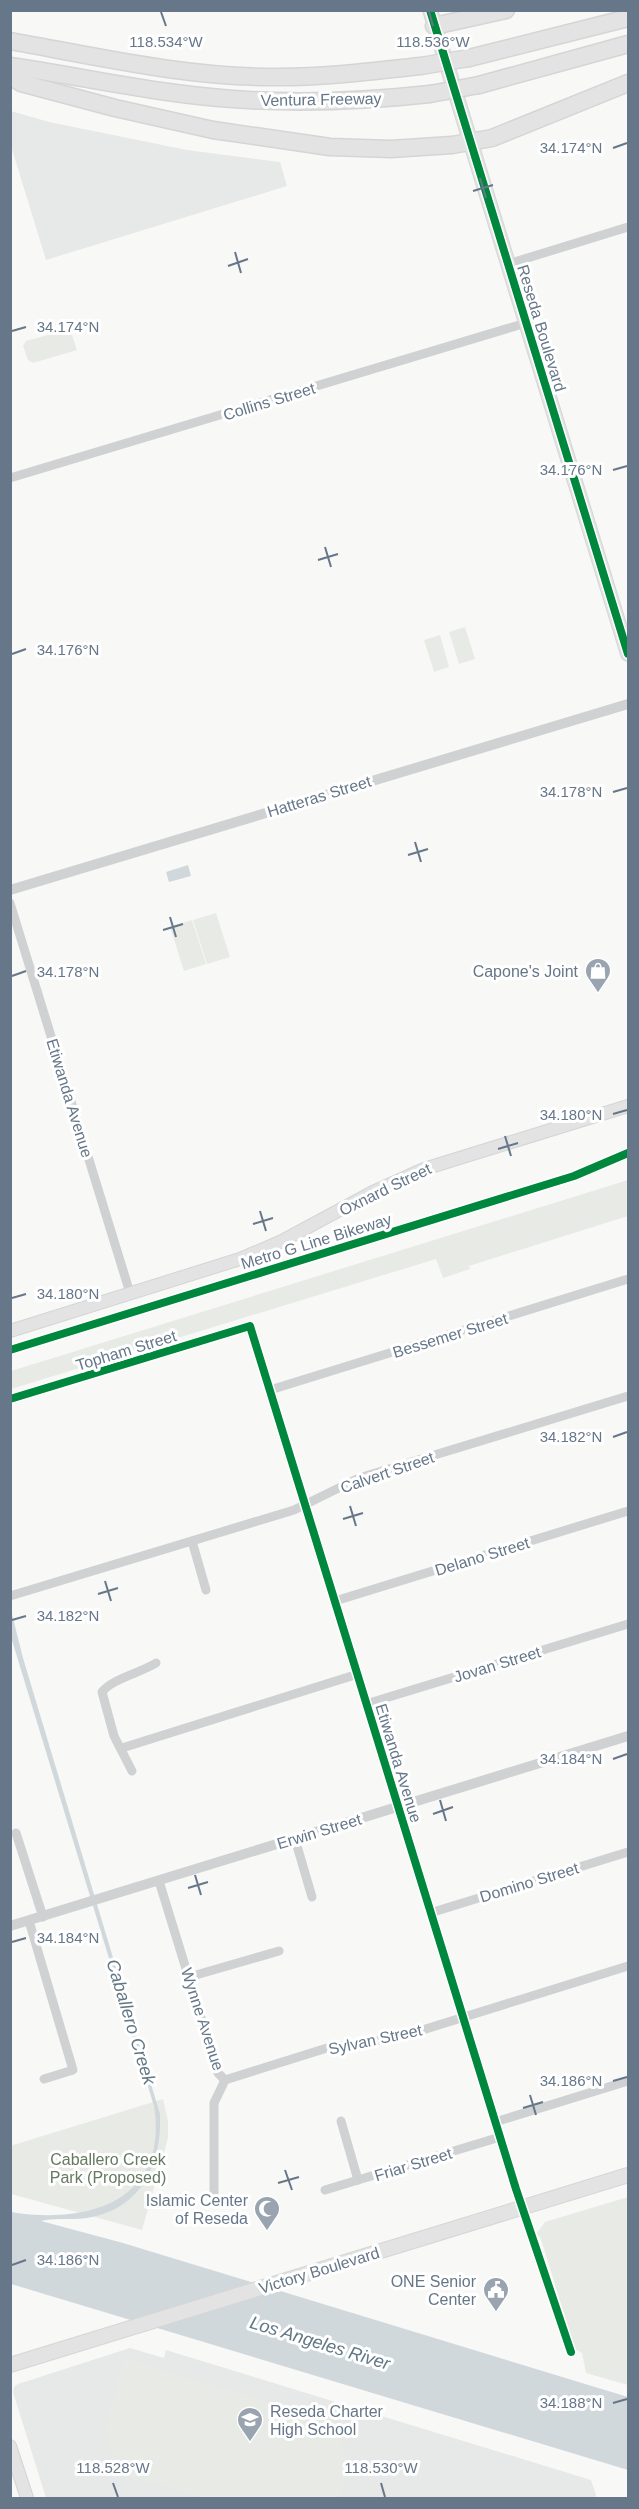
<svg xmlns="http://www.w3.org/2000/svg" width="639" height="2509" font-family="Helvetica,sans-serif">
	<rect width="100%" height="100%" fill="#f8f8f7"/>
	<g fill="#e7e8e8">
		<path d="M11,111L49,122L187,150L280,162L287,186L46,260L11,146Z"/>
		<path d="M130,2348L164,2358L166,2350L591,2480L597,2498H46L13,2392L14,2387L18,2384Z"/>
	</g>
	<g fill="#e8ebe5">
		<path d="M70,329L77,350L33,363L28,360L23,346L26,341Z"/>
		<path d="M465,627L475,659L459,664L449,632Z"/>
		<path d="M440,635L449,667L434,672L424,640Z"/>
		<path d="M216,913L230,957L207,964L193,920Z"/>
		<path d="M192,920L206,964L184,971L170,927Z"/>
		<path d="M628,1180V1216L469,1266L470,1269L443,1278L436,1259L11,1389V1371Z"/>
		<path d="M163,2099L168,2121V2138L142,2230L11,2194L10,2146Z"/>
		<path d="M628,2197V2385L586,2373L582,2353L575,2349L541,2239L537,2233L545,2222Z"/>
		<path d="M131,2360L351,2428L348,2441L341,2439L349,2470L340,2498H205L118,2473L108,2439L107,2424L123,2361Z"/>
	</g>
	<g fill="#d1d8dc">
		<path d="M188,865L191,876L169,882L166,872Z"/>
		<path d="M10,1606L23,1658L160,2114C162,2161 144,2206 92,2217C76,2221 57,2217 41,2221L123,2243L628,2397V2470L11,2284V2212C88,2225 169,2201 154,2106L11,1637Z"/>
	</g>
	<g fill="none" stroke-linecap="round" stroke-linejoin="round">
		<defs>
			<g id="secondary">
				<path d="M10,1331L240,1259L282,1241L373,1192L424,1169L628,1106"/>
				<path d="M10,2446L27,2498"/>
			</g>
			<g id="primary">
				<path d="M430,10L628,654"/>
				<path d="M10,2365L628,2175"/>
			</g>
			<g id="motorway">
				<path d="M434,26L506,10"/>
				<path d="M10,41C99,57 189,78 279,77C326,77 374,71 421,66"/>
				<path d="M469,58L628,18"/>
				<path d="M10,66C85,77 158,94 233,99C299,104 365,101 430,94"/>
				<path d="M10,76L21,83L115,108L213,130L330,147L391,149L452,145L492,138L628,83"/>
				<path d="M479,85L628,44"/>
			</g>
		</defs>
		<use href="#secondary" stroke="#d3d5d6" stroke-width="14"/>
		<use href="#primary" stroke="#d5d6d6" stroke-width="16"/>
		<use href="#motorway" stroke="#d4d5d5" stroke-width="19"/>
		<g stroke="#d0d1d2" stroke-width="9">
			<path d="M508,264L628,227"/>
			<path d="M10,478L526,323"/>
			<path d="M10,903L130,1293"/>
			<path d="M270,1390L628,1279"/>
			<path d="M10,1399L250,1326L522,2207"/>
			<path d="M192,1541L206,1590"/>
			<path d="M10,1596L294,1510L359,1478L628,1396"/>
			<path d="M335,1601L628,1511"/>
			<path d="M366,1704L628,1624"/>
			<path d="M122,1748L358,1674"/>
			<path d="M132,1771L114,1736L102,1692C112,1679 140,1673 156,1663"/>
			<path d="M16,1833L43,1917"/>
			<path d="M295,1839L312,1897"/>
			<path d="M159,1881L218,2073L225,2080"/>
			<path d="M430,1913L628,1852"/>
			<path d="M29,1921L73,2070L44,2079"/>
			<path d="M189,1977L279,1951"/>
			<path d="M225,2080L327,2048L400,2037L628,1966"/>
			<path d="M341,2121L358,2180"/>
			<path d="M495,2122L628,2081"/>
			<path d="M325,2190L500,2137"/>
			<path d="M214,2194V2103L225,2080"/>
		</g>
		<g stroke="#d0d1d2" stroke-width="10">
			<path d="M10,890L628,704"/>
			<path d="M10,1926L628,1736"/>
		</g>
		<use href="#secondary" stroke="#e3e3e3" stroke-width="12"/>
		<use href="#primary" stroke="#e3e3e3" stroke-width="14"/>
		<use href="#motorway" stroke="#e3e3e3" stroke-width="16"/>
		<defs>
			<g id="motorway-bridge">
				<path d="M421,66L469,58"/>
				<path d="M430,94L479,85"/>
			</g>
		</defs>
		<use href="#motorway-bridge" stroke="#d4d5d5" stroke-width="19" stroke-linecap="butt"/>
		<use href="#motorway-bridge" stroke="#e3e3e3" stroke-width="16"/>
		<defs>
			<g id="cycleway">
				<path d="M430,10L628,654"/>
				<path d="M10,1350L574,1176L628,1153"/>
				<path d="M10,1399L250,1326L516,2189L571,2352"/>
			</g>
		</defs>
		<use href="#cycleway" stroke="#fff" stroke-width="11"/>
		<use href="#cycleway" stroke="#00873e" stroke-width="8"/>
	</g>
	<path fill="none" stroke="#667789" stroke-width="2" d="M161,12L166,26M429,12L433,26M613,148L627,143M480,178L486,198M473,191L493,185M235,252L241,273M228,266L248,259M12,331L26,327M613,470L627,466M325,547L331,567M318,560L338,554M12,654L26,649M613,792L627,788M415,842L421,862M408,855L428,849M170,917L176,937M163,930L183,924M12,976L26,971M613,1114L627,1110M505,1136L511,1156M498,1149L518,1143M260,1211L266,1231M253,1224L273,1218M12,1298L26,1294M613,1437L627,1432M350,1506L356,1526M343,1519L363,1513M105,1581L111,1601M98,1594L118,1588M12,1620L26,1616M613,1759L627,1754M440,1800L446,1821M433,1814L453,1807M195,1875L201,1895M188,1888L208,1882M12,1942L26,1938M613,2081L627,2077M530,2095L536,2115M523,2108L543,2102M285,2170L292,2190M278,2183L299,2177M12,2265L26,2260M613,2403L627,2399M113,2483L118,2497M381,2483L385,2497"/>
	<defs>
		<symbol id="shop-pin" viewBox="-11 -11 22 30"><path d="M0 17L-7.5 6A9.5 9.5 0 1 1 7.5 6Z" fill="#99a4b0" stroke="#fff"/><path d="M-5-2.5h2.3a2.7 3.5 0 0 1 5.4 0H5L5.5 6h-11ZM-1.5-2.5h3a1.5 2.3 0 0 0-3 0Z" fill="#fff"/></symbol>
		<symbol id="mosque-pin" viewBox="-11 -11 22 30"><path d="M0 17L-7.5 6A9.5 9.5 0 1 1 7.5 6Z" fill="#99a4b0" stroke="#fff"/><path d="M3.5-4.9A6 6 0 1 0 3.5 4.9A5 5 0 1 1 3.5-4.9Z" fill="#fff"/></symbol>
		<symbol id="civic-pin" viewBox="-11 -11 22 30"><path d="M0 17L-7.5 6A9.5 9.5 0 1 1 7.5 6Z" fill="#99a4b0" stroke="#fff"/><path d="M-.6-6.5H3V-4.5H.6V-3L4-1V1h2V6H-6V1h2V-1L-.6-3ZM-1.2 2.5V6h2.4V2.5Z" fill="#fff"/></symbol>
		<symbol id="school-pin" viewBox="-11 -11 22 30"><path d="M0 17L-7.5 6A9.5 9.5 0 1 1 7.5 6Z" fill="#99a4b0" stroke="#fff"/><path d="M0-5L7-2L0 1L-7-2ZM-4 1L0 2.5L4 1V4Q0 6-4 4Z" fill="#fff"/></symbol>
	</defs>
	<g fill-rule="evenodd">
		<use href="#shop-pin" x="583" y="956" width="30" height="40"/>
		<use href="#mosque-pin" x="252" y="2194" width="30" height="40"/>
		<use href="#civic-pin" x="481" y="2275" width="30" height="40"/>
		<use href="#school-pin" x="235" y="2405" width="30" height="40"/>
	</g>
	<g text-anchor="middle" stroke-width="6" stroke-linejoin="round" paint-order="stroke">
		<g font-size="16" fill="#667789" stroke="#fff">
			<text transform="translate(321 99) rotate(-1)" y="6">Ventura Freeway</text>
			<text transform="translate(542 328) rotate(73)" y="6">Reseda Boulevard</text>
			<text transform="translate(269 401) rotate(-17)" y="6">Collins Street</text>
			<text transform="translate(319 796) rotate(-17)" y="6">Hatteras Street</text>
			<text transform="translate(70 1098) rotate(73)" y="6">Etiwanda Avenue</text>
			<text transform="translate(385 1189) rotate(-26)" y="6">Oxnard Street</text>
			<text transform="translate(316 1241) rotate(-17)" y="6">Metro G Line Bikeway</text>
			<text transform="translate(450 1335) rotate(-17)" y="6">Bessemer Street</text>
			<text transform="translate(126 1350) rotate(-17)" y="6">Topham Street</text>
			<text transform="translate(387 1472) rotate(-19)" y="6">Calvert Street</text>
			<text transform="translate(482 1556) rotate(-17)" y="6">Delano Street</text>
			<text transform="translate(497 1664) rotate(-17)" y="6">Jovan Street</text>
			<text transform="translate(399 1763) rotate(73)" y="6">Etiwanda Avenue</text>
			<text transform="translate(319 1831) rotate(-17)" y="6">Erwin Street</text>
			<text transform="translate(529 1882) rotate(-17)" y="6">Domino Street</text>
			<text transform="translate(203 2019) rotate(72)" y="6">Wynne Avenue</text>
			<text transform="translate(375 2039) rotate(-12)" y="6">Sylvan Street</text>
			<text transform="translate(413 2164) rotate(-17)" y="6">Friar Street</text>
			<text transform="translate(319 2270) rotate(-17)" y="6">Victory Boulevard</text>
		</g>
		<g font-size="16" fill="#667789" stroke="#fff" text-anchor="end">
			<text x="578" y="977">Capone's Joint</text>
			<text x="248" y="2206">Islamic Center<tspan x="248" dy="18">of Reseda</tspan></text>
			<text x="476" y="2287">ONE Senior<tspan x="476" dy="18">Center</tspan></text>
			<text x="270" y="2417" text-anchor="start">Reseda Charter<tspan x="270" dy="18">High School</tspan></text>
		</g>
		<g font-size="16" fill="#657a61" stroke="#fff">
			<text x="108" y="2165">Caballero Creek<tspan x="108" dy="18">Park (Proposed)</tspan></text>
		</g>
		<g font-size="18" font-style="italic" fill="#627884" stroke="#fff">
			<text transform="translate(131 2022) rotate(73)" y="6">Caballero Creek</text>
			<text transform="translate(320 2343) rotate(17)" y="6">Los Angeles River</text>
		</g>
	</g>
	<g font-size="15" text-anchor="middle" fill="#667789" stroke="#fff" stroke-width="6" stroke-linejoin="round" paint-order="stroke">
		<text x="166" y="47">118.534°W</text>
		<text x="433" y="47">118.536°W</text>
		<text x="571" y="153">34.174°N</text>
		<text x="68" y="332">34.174°N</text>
		<text x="571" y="475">34.176°N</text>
		<text x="68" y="655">34.176°N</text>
		<text x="571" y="797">34.178°N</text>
		<text x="68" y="977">34.178°N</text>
		<text x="571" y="1120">34.180°N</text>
		<text x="68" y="1299">34.180°N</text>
		<text x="571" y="1442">34.182°N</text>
		<text x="68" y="1621">34.182°N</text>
		<text x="571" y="1764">34.184°N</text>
		<text x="68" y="1943">34.184°N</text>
		<text x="571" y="2086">34.186°N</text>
		<text x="68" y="2265">34.186°N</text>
		<text x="571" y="2408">34.188°N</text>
		<text x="113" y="2473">118.528°W</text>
		<text x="381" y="2473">118.530°W</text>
	</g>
	<rect width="639" height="2509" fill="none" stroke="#667789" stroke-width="24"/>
</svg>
